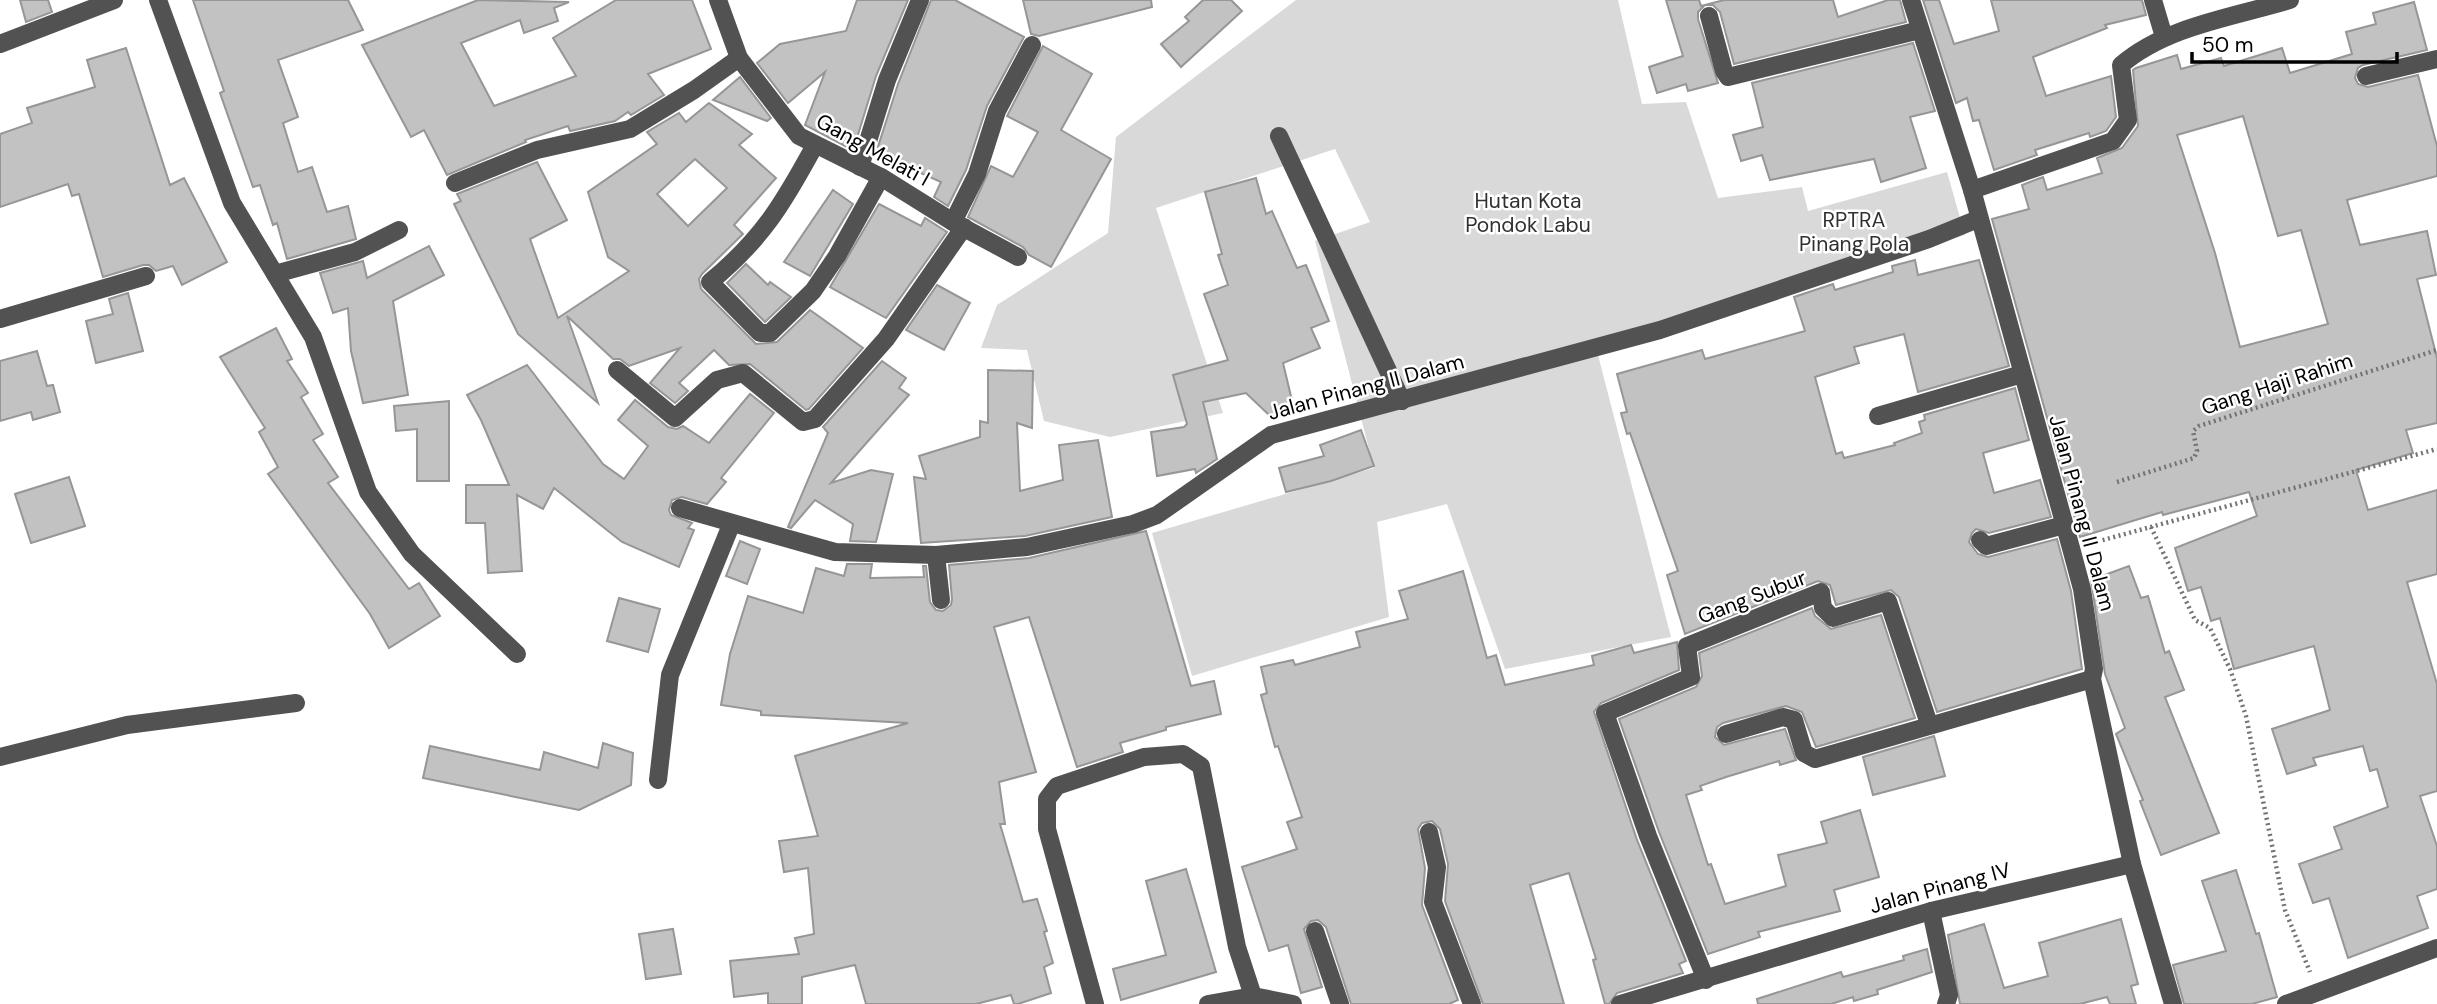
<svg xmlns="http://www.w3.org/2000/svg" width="2437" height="1004" font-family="'DM Sans',sans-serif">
	<rect width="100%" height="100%" fill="#fff"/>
	<path fill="#d9d9d9" d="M1296,0H1618L1642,104L1686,102L1718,198L1802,187L1808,211L1947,172L1965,235L1825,274L1598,355L1671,637L1505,669L1447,504L1377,522L1389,617L1192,676L1152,533L1374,468L1315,241L1370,222L1335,149L1156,208L1223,413L1110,437L1044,421L1027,350L981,348L997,305L1108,233L1116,137Z"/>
	<g fill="#c2c2c2" stroke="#969696" stroke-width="2" fill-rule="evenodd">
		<path d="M20,0H48L52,12L26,22Z"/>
		<path d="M193,0H348L363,30L278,60L298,117L283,123L298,172L312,167L327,212L348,206L356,239L287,259L277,223L273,225L260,185L253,187L220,93L224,91Z"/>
		<path d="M478,0L569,2L554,8L558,21L524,33L520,20L461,43L494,106L576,76L553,38L616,0H692L711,49L648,74L664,95L631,115L628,112L615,121L570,131L568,126L525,140L526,142L447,175L424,130L411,137L362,45Z"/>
		<path d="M857,0H908L876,76L857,138L847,147L805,125L825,72L788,103L757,63L780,44L846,31Z"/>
		<path d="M931,0H955L1024,37L987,106L966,170L948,206L934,197L941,182L876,153L898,84Z"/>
		<path d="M1023,0H1151L1152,7L1039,36L1031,34Z"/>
		<path d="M1203,0H1231L1242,11L1181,67L1161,44L1189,21L1185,17Z"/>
		<path d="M1666,0H1699L1701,6L1724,0H1833L1838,17L1888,0H1900L1906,22L1734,64L1720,12L1713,5H1705L1698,12V19L1718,83L1688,91L1686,84L1657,93L1649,67L1683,56Z"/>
		<path d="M1923,0H1939L1954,44L1999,31L1991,0H2142L2146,15L2105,25L2107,28L2033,57L2046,96L2111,76L2116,117L2106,131L2090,137L2089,133L2035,150L2037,155L1994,170L1979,120L1973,121L1967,98L1956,103Z"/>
		<path d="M2414,2L2427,50L2363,65L2358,68L2355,78L2358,84L2368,87L2418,75L2437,146V176L2347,200L2360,245L2427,231L2436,275L2417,279L2437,358V423L2406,430L2413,453L2356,470L2368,510L2437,490V574L2407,582L2437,684V791L2420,796L2437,846V889L2417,896L2428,928L2348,958L2329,898L2313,903L2299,864L2342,849L2334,827L2388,807L2377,769L2370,771L2363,746L2313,758L2316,765L2287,774L2272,729L2330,710L2314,646L2234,669L2220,618L2211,621L2201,587L2188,591L2175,548L2257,516L2249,492L2163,515L2162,512L2080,537L1992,219L2029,209L2022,185L2043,177L2047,190L2102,173L2097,158L2122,148L2138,126L2133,70L2136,68L2177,55L2181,69L2221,58L2224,66L2282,48L2290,73L2352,54L2346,32L2376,24L2373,13ZM2243,116L2278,236L2301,230L2328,324L2240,347L2215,253L2177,135Z"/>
		<path d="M1913,43L1935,111L1910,117L1926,168L1881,182L1874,159L1770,180L1762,155L1741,161L1733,135L1763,127L1752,83Z"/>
		<path d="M1043,46L1092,74L1061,130L1111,159L1051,267L1029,255L1023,247L968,217L991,166L1013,177L1038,132L1007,116Z"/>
		<path d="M126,48L170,185L184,178L227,262L182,285L173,266L156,271L149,265H143L103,277L79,194L72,196L68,184L0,207V134L32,123L27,108L95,87L87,60Z"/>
		<path d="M740,77L771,118L767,121L713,100Z"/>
		<path d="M709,103L752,134L739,145L776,178L734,225L743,234L702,274L699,279L701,289L756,344L777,342L810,310L863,348L809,409L806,410L750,364L729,365L714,350L679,383L688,391L675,403L650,383L680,348L629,366L620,359H613L567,316L598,403L518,334L454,204L461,201L457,194L537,162L567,220L530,239L558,318L629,271L608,257L588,192L657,144L647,132L679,113L686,122ZM695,159L727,188L688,226L657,194Z"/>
		<path d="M1256,178L1266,214L1272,211L1297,268L1306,265L1329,321L1311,328L1320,348L1283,363L1295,413L1270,416L1246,393L1203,402L1217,459L1196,473L1195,469L1157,476L1151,432L1184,427L1187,424L1173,375L1228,360L1204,294L1228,285L1218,255L1222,254L1205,192Z"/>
		<path d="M833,190L853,204L810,276L784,262Z"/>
		<path d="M879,204L921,226L925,218L947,232L886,318L830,287Z"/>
		<path d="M429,246L444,275L393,301L408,395L363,403L351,351L348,308L333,313L320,273L363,261L367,278Z"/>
		<path d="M1915,260L1918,275L1979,260L2009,366L1918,392L1904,334L1854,347L1859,363L1815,377L1836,454L1842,452L1844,458L1895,445L1894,443L1922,433L1919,422L1925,420L1924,415L2015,388L2029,440L1983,453L1994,493L2040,480L2051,517L1989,533L1976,529L1972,533L1969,542L1978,554L1988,557L2057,539L2071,591L2082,669L1937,712L1899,597L1891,590L1836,605L1830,585L1818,581L1685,634L1667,575L1678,571L1630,433L1627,434L1621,413L1627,412L1617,374L1702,350L1705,359L1805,331L1794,297L1833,284L1835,290L1877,277L1893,272L1892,266Z"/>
		<path d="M746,264L768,285L770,282L791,297L765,322L727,283Z"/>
		<path d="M937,285L970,303L944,350L906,330Z"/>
		<path d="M128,293L143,351L96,363L86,321L113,314L109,299Z"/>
		<path d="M276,328L292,359L287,361L308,393L301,397L323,434L313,440L338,477L328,483L409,589L419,583L440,616L389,648L370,614L268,474L278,467L259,432L265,428L220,357Z"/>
		<path d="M37,351L47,386L53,385L60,412L33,420L31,412L0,421V361Z"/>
		<path d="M882,361L906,378L899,388L909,395L831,483L871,470L893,474L876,542L850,541L853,524L815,500L791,528L788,527L828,433L823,427Z"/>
		<path d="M527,365L603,464L624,479L648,446L618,420L635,400L668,427L677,429L683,426L709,443L750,394L774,413L721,478L726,482L707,504L682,497L672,500L669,510L671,515L692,523L688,528L694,530L679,567L622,542L554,488L543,509L517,495L522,571L488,573L485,523H466V485H509L481,420L467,395Z"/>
		<path d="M988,370L1033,371L1032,428L1017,423L1020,491L1063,480L1059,445L1098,440L1112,517L1025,536L921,543L914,477L926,479L919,456L980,437V421L988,423Z"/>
		<path d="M449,401V481H417V429L396,431L394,406Z"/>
		<path d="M1361,430L1374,466L1331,481L1286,492L1279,468L1324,456L1320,445Z"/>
		<path d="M69,477L85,526L31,543L15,494Z"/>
		<path d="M1146,531L1191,686L1214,681L1221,714L1166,727V730L1120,743L1123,752L1077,767L1029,617L994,627L1036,772L999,782L1005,824H1000L1023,902L1037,899L1047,931L1044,932L1053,963L1044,967L1051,993L1018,1004H1014L1011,995L976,1004H866L855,965L802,977V1004H768V993L734,997L730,961L799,954L795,938L814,934L808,868L784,872L779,841L818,836L795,756L908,723L761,715V711L721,705L730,654L748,596L803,613L816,568L844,576L847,564H872L870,578L924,577L923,566H926L930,602L936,610L943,611L951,605L952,599L949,565L1029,558Z"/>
		<path d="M740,541L760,549L747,584L726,576Z"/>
		<path d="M2129,566L2141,598L2148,596L2165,653L2169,651L2184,690L2165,697L2219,833L2161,855L2140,801L2143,800L2116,734L2125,728L2105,674L2091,580Z"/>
		<path d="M1463,571L1487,658L1496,655L1505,685L1594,665L1592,656L1631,645L1634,653L1677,642L1679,670L1601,703L1594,712L1637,840L1686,961L1679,964L1683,973L1617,993L1609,1004H1605L1593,960L1596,959L1569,873L1530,885L1564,1004H1483L1445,901L1448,864L1440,829L1432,821L1422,823L1418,829L1425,868L1422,905L1458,1000L1449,1004H1351L1326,927L1318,920L1311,921L1304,929L1322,987L1301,993L1288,945L1269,951L1242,867L1297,849L1287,822L1302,817L1278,746L1275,747L1261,695L1267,693L1261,667L1293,660L1295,665L1360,647L1356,632L1408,619L1399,591Z"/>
		<path d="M619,598L660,609L648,652L607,641Z"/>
		<path d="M1812,608L1815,616L1831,629L1881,615L1915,718L1816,747L1802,712L1786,706L1723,723L1717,727L1715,737L1724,745L1785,729L1796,760L1780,765L1779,761L1726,777L1700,786L1702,790L1686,795L1708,865L1711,864L1725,904L1786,886L1778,855L1827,843L1821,822L1860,810L1879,877L1834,890L1840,911L1758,932L1760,937L1708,954L1659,832L1619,719L1696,687L1702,676L1699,653Z"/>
		<path d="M1934,736L1945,776L1873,795L1863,757Z"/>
		<path d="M603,743L633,753L631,785L579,810L423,778L430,746L540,770L544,752L598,768Z"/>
		<path d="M1186,869L1216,972L1121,1000L1113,969L1166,955L1146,881Z"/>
		<path d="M2236,870L2256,934L2259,933L2277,997L2252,1004H2184L2173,965L2226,951L2202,881Z"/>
		<path d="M2121,919L2138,984L2131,986L2136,1004H2110L2107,997L2080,1004H1960L1948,935L1984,924L2004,988L2048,976L2039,943Z"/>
		<path d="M673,929L681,974L646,979L639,934Z"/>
		<path d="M1927,949L1932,972L1877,990L1878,994L1854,1001L1853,997L1831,1004H1758L1757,999L1841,972L1843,977L1904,960L1903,956Z"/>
	</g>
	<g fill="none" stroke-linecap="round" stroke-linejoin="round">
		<g stroke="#747474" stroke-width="4.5" stroke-dasharray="2 3.5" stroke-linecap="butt">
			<path d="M2117,482L2194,458L2197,451L2193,431L2199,426L2437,350"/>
			<path d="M2151,527L2195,620L2210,628L2230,669L2246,716L2285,910L2310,972"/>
			<path d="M2092,543L2437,449"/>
		</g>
		<g stroke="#525252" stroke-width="18">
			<path d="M158,0L232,203L313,337L368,492L412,554L517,654"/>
			<path d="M718,0L739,58L799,136L881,177L953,222L1018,257"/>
			<path d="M1911,0L1972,190L2071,548L2082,589L2094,669L2092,679L2132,864L2173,1004"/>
			<path d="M2153,0L2164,37"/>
			<path d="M1709,16L1724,71L1728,77L1920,30"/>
			<path d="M0,44L114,0"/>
			<path d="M2366,76L2437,59"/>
			<path d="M1279,136L1402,401"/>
			<path d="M815,145C783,204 762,239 710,282L760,333H770L813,291L837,256L881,177"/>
			<path d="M860,167L887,80L920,0"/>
			<path d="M455,183L537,150L630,129L694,90L739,58"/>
			<path d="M1972,190L2113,141L2128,120L2121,65C2166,26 2234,17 2290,0"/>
			<path d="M953,222L977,174L997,111L1032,45"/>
			<path d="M275,274L355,252L399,230"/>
			<path d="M0,319L146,276"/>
			<path d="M617,370L675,418L717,380L743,373L803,422L815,419L886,339L964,227"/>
			<path d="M1878,416L2022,374"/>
			<path d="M680,508L835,552L936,555L1027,547L1133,524L1157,515L1271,435L1660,330L1929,239L1978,219"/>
			<path d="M1980,540L1986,546L2064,525"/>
			<path d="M936,555L941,600"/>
			<path d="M1726,734L1783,717L1794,720L1804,753L1815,759L2092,679"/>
			<path d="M0,757L127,725L296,703"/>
			<path d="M658,780L670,675L731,525"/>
			<path d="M1429,832L1437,867L1433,902L1472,1004"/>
			<path d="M1931,911L1949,995L1946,1004"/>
			<path d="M1315,931L1340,1004"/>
			<path d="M1706,980L1648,836L1605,713L1691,677L1687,646L1821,592L1823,608L1833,618L1888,601L1929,724"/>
			<path d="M1095,1004L1047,829V799L1057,786L1144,757L1183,754L1201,766L1237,947L1253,996"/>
			<path d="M1208,1004L1253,996L1293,1004"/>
			<path d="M1620,1004L1931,911L2132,864"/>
			<path d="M2286,1004L2437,948"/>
		</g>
	</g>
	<g text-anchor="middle" stroke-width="5" stroke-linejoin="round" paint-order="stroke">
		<g font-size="21" fill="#000" stroke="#fff">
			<text transform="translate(873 150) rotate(29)" y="7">Gang Melati I</text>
			<text transform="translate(2277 384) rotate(-18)" y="7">Gang Haji Rahim</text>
			<text transform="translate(1366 387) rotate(-15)" y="7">Jalan Pinang II Dalam</text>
			<text transform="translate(2082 513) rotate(75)" y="7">Jalan Pinang II Dalam</text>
			<text transform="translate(1752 597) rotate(-21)" y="7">Gang Subur</text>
			<text transform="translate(1940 888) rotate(-15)" y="7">Jalan Pinang IV</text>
		</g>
		<g font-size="21" fill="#303030" stroke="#fff">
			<text x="1528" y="208">Hutan Kota<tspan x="1528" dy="24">Pondok Labu</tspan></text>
			<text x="1854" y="227">RPTRA<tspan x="1854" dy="24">Pinang Pola</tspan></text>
		</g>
	</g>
	<path d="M2192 52v10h205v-10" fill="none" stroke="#000000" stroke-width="3.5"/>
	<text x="2202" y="52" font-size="21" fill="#000000" stroke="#ffffff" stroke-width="5" paint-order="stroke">50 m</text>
</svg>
